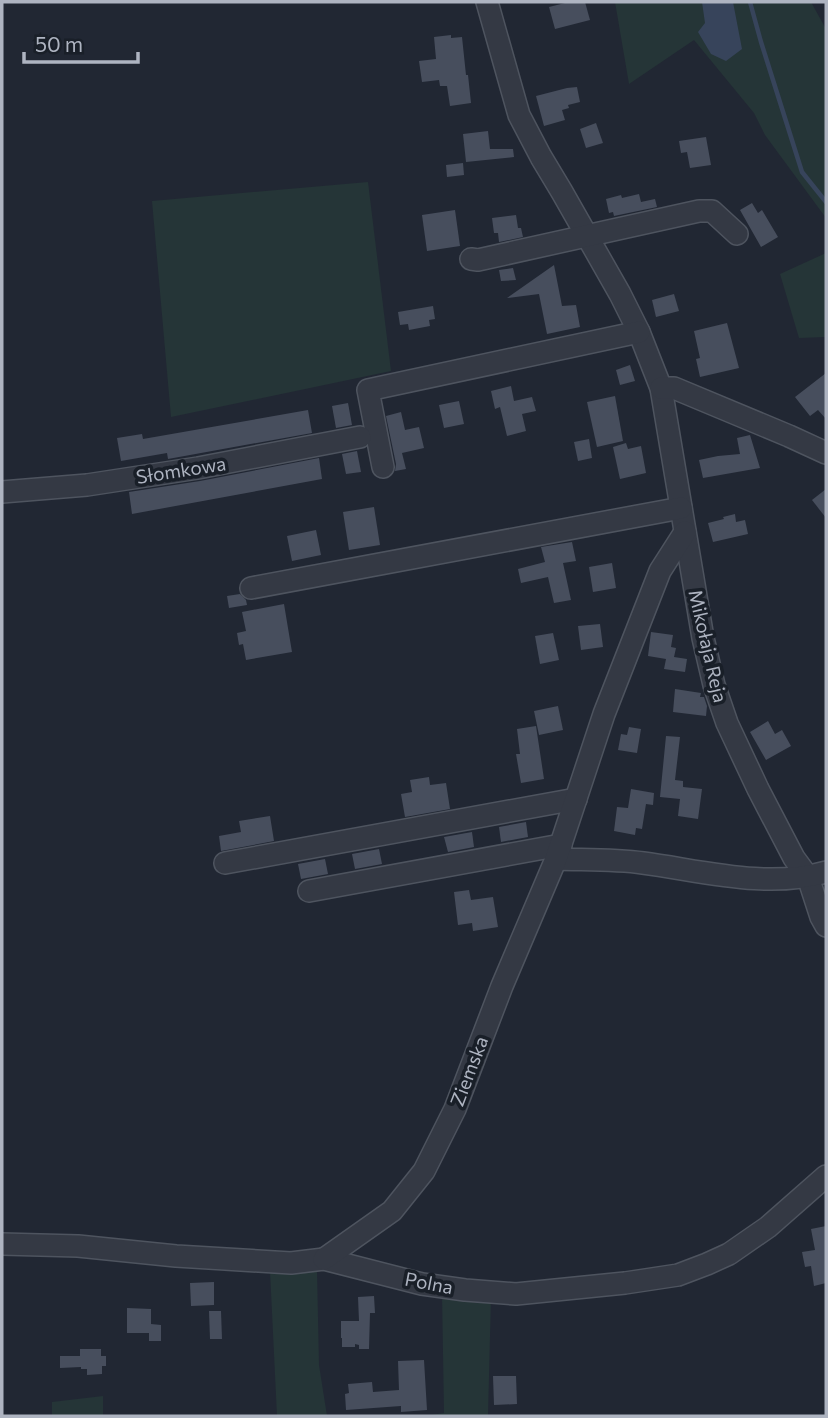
<svg xmlns="http://www.w3.org/2000/svg" width="828" height="1418" font-family="Commissioner,sans-serif">
	<rect width="100%" height="100%" fill="#212733"/>
	<g fill="#253537">
		<path d="M615,2H811L826,29V218L765,135L754,113L694,40L629,84Z"/>
		<path d="M368,182L391,371L171,417L152,201Z"/>
		<path d="M826,253V337L799,338L780,274Z"/>
		<path d="M317,1270L319,1365L327,1416H277L270,1271Z"/>
		<path d="M442,1294L491,1297L488,1416H425L444,1413Z"/>
		<path d="M103,1396V1416H52V1402Z"/>
	</g>
	<path fill="#37445b" d="M702,2H733L742,49L726,61L711,54L698,32L705,23Z"/>
	<g fill="none" stroke-linecap="round" stroke-linejoin="round">
		<path stroke="#37445b" stroke-width="4.5" d="M750,2L761,42L802,172L826,202"/>
	</g>
	<g fill="#474e5d">
		<path d="M569,2H585L590,20L555,29L549,7Z"/>
		<path d="M451,35V38L462,37L466,75H468L471,103L450,106L447,86H440L439,80L422,82L419,61L436,59L434,37Z"/>
		<path d="M577,87L580,102L568,105L569,108L562,110L565,120L544,126L536,96L567,88Z"/>
		<path d="M596,123L603,143L586,148L580,129Z"/>
		<path d="M488,131L490,149H513L514,157L466,162L463,134Z"/>
		<path d="M706,137L711,165L690,168L687,152L681,153L679,141Z"/>
		<path d="M463,163L464,175L447,177L446,165Z"/>
		<path d="M639,194L641,202L655,199L657,207L614,216L613,212L609,213L606,199L621,195L622,198Z"/>
		<path d="M752,203L758,213L762,210L778,237L761,247L740,210Z"/>
		<path d="M455,210L460,246L427,251L422,215Z"/>
		<path d="M516,215L518,228H521L523,237L499,242L498,233H494L492,218Z"/>
		<path d="M554,265L562,306L576,305L580,327L547,334L539,294L507,298Z"/>
		<path d="M513,268L516,280L501,281L499,270Z"/>
		<path d="M674,294L679,311L656,317L652,300Z"/>
		<path d="M433,306L435,319L429,320L430,326L409,330L408,324L400,325L398,312Z"/>
		<path d="M727,323L739,368L700,377L696,359L700,358L694,331Z"/>
		<path d="M630,365L635,381L620,385L616,370Z"/>
		<path d="M826,373V419L818,410L810,416L795,397Z"/>
		<path d="M511,386L514,401L532,397L536,411L522,414L526,431L507,436L500,407L495,409L491,391Z"/>
		<path d="M615,396L623,441L597,447L587,402Z"/>
		<path d="M459,401L464,424L444,428L439,405Z"/>
		<path d="M348,403L352,425L336,428L332,406Z"/>
		<path d="M308,410L312,433L168,459L167,453L121,461L117,438L142,434L143,439Z"/>
		<path d="M401,412L405,430L419,427L424,448L402,453L406,469L395,471L396,464L386,416Z"/>
		<path d="M750,435L760,468L703,478L699,460L718,456L740,454L737,438Z"/>
		<path d="M589,439L592,458L578,461L574,442Z"/>
		<path d="M626,443L628,449L641,446L646,473L620,479L613,447Z"/>
		<path d="M357,451L361,472L346,474L342,454Z"/>
		<path d="M319,458L322,479L132,514L129,492L200,481Z"/>
		<path d="M826,489V518L812,500Z"/>
		<path d="M374,507L380,545L349,550L343,512Z"/>
		<path d="M735,514L736,522L745,520L748,534L713,542L708,523L724,519L723,517Z"/>
		<path d="M316,530L321,555L292,561L287,536Z"/>
		<path d="M572,542L576,561L563,563L571,600L554,603L548,577L521,583L518,569L545,562L541,547Z"/>
		<path d="M612,563L616,588L593,592L589,567Z"/>
		<path d="M240,594L246,600L247,605L229,608L227,596Z"/>
		<path d="M284,604L292,652L246,660L243,644L239,645L237,633L246,631L242,612Z"/>
		<path d="M600,624L603,647L581,650L578,626Z"/>
		<path d="M651,632L673,635L671,647L676,648L674,657L687,659L685,672L664,669L666,659L648,656Z"/>
		<path d="M553,633L559,660L540,664L535,636Z"/>
		<path d="M675,689L701,693L700,697H704L707,706L706,716L673,712Z"/>
		<path d="M558,706L563,730L539,735L534,711Z"/>
		<path d="M768,721L775,734L782,730L791,746L766,760L750,732Z"/>
		<path d="M536,726L544,779L521,783L516,754H520L517,729Z"/>
		<path d="M629,727L641,729L637,753L618,750L621,734L627,735Z"/>
		<path d="M666,736L680,737L675,780L683,781V787L702,789L698,819L678,816L680,799L660,797Z"/>
		<path d="M429,777L430,785L446,783L450,809L405,817L401,794L412,792L410,780Z"/>
		<path d="M631,789L654,793L653,805L646,804L642,829L636,828L635,835L614,831L617,807L628,808Z"/>
		<path d="M270,816L274,841L221,851L219,836L241,832L239,821Z"/>
		<path d="M526,822L528,837L501,842L499,827Z"/>
		<path d="M472,832L474,847L448,852L444,837Z"/>
		<path d="M379,849L382,864L355,869L352,854Z"/>
		<path d="M325,859L328,874L301,879L298,864Z"/>
		<path d="M469,890L471,900L493,897L498,927L473,931L472,923L458,925L454,892Z"/>
		<path d="M826,1226V1283L814,1286L811,1266L805,1267L802,1252L815,1250L811,1229Z"/>
		<path d="M214,1282V1305L191,1306L190,1283Z"/>
		<path d="M374,1296L375,1313H370L369,1349H359V1345L355,1344V1347H342V1338H341V1321H359L358,1297Z"/>
		<path d="M127,1308L151,1309V1324L161,1325V1341H149V1333H127Z"/>
		<path d="M209,1311H221L222,1339H210Z"/>
		<path d="M80,1349H101V1356H106V1366H102V1374L87,1375V1369H81V1367L60,1368V1356H80Z"/>
		<path d="M424,1360L427,1410L401,1412V1406L346,1410L345,1394L349,1393L348,1384L372,1382L373,1392L399,1390L398,1361Z"/>
		<path d="M493,1376H516L517,1404L494,1405Z"/>
	</g>
	<g fill="none" stroke-linecap="round" stroke-linejoin="round">
		<defs>
			<g id="minor">
				<path d="M487,2L519,115L541,157L562,192L620,294L639,332L661,388L703,638L714,685L727,723L758,789L794,858L808,877L821,917L826,926"/>
				<path d="M471,259L478,260L699,211H712L737,234"/>
				<path d="M661,388H674L789,436L826,453"/>
				<path d="M383,467L368,390L639,332"/>
				<path d="M2,492L87,485L198,468L360,437"/>
				<path d="M251,588L681,508"/>
				<path d="M556,859C585,860 615,859 643,863C703,871 767,889 826,872"/>
				<path d="M225,863L576,799"/>
				<path d="M309,891L561,845"/>
				<path d="M2,1244L78,1246L176,1256L291,1263L324,1259L422,1284L465,1290L516,1294L625,1283L678,1275L707,1264L729,1254L768,1227L826,1176"/>
				<path d="M324,1259L392,1211L424,1171L455,1109L502,986L556,859L604,714L660,571L685,532"/>
			</g>
		</defs>
		<use href="#minor" stroke="#4e545f" stroke-width="24"/>
		<use href="#minor" stroke="#343944" stroke-width="21"/>
	</g>
	<g text-anchor="middle" stroke-width="7" stroke-linejoin="round" paint-order="stroke">
		<g font-size="19" fill="#aeb4c1" stroke="#191f28">
			<text transform="translate(181 470) rotate(-9)" y="7">Słomkowa</text>
			<text transform="translate(708 646) rotate(77)" y="7">Mikołaja Reja</text>
			<text transform="translate(469 1071) rotate(-69)" y="7">Ziemska</text>
			<text transform="translate(429 1283) rotate(11)" y="7">Polna</text>
		</g>
	</g>
	<rect width="828" height="1418" fill="none" stroke="#aeb4c1" stroke-width="7"/>
	<path d="M24 52v10h114v-10" fill="none" stroke="#aeb4c1" stroke-width="3.5"/>
	<text x="35" y="52" font-size="21" fill="#aeb4c1" stroke="#191f28" stroke-width="5" paint-order="stroke">50 m</text>
</svg>
